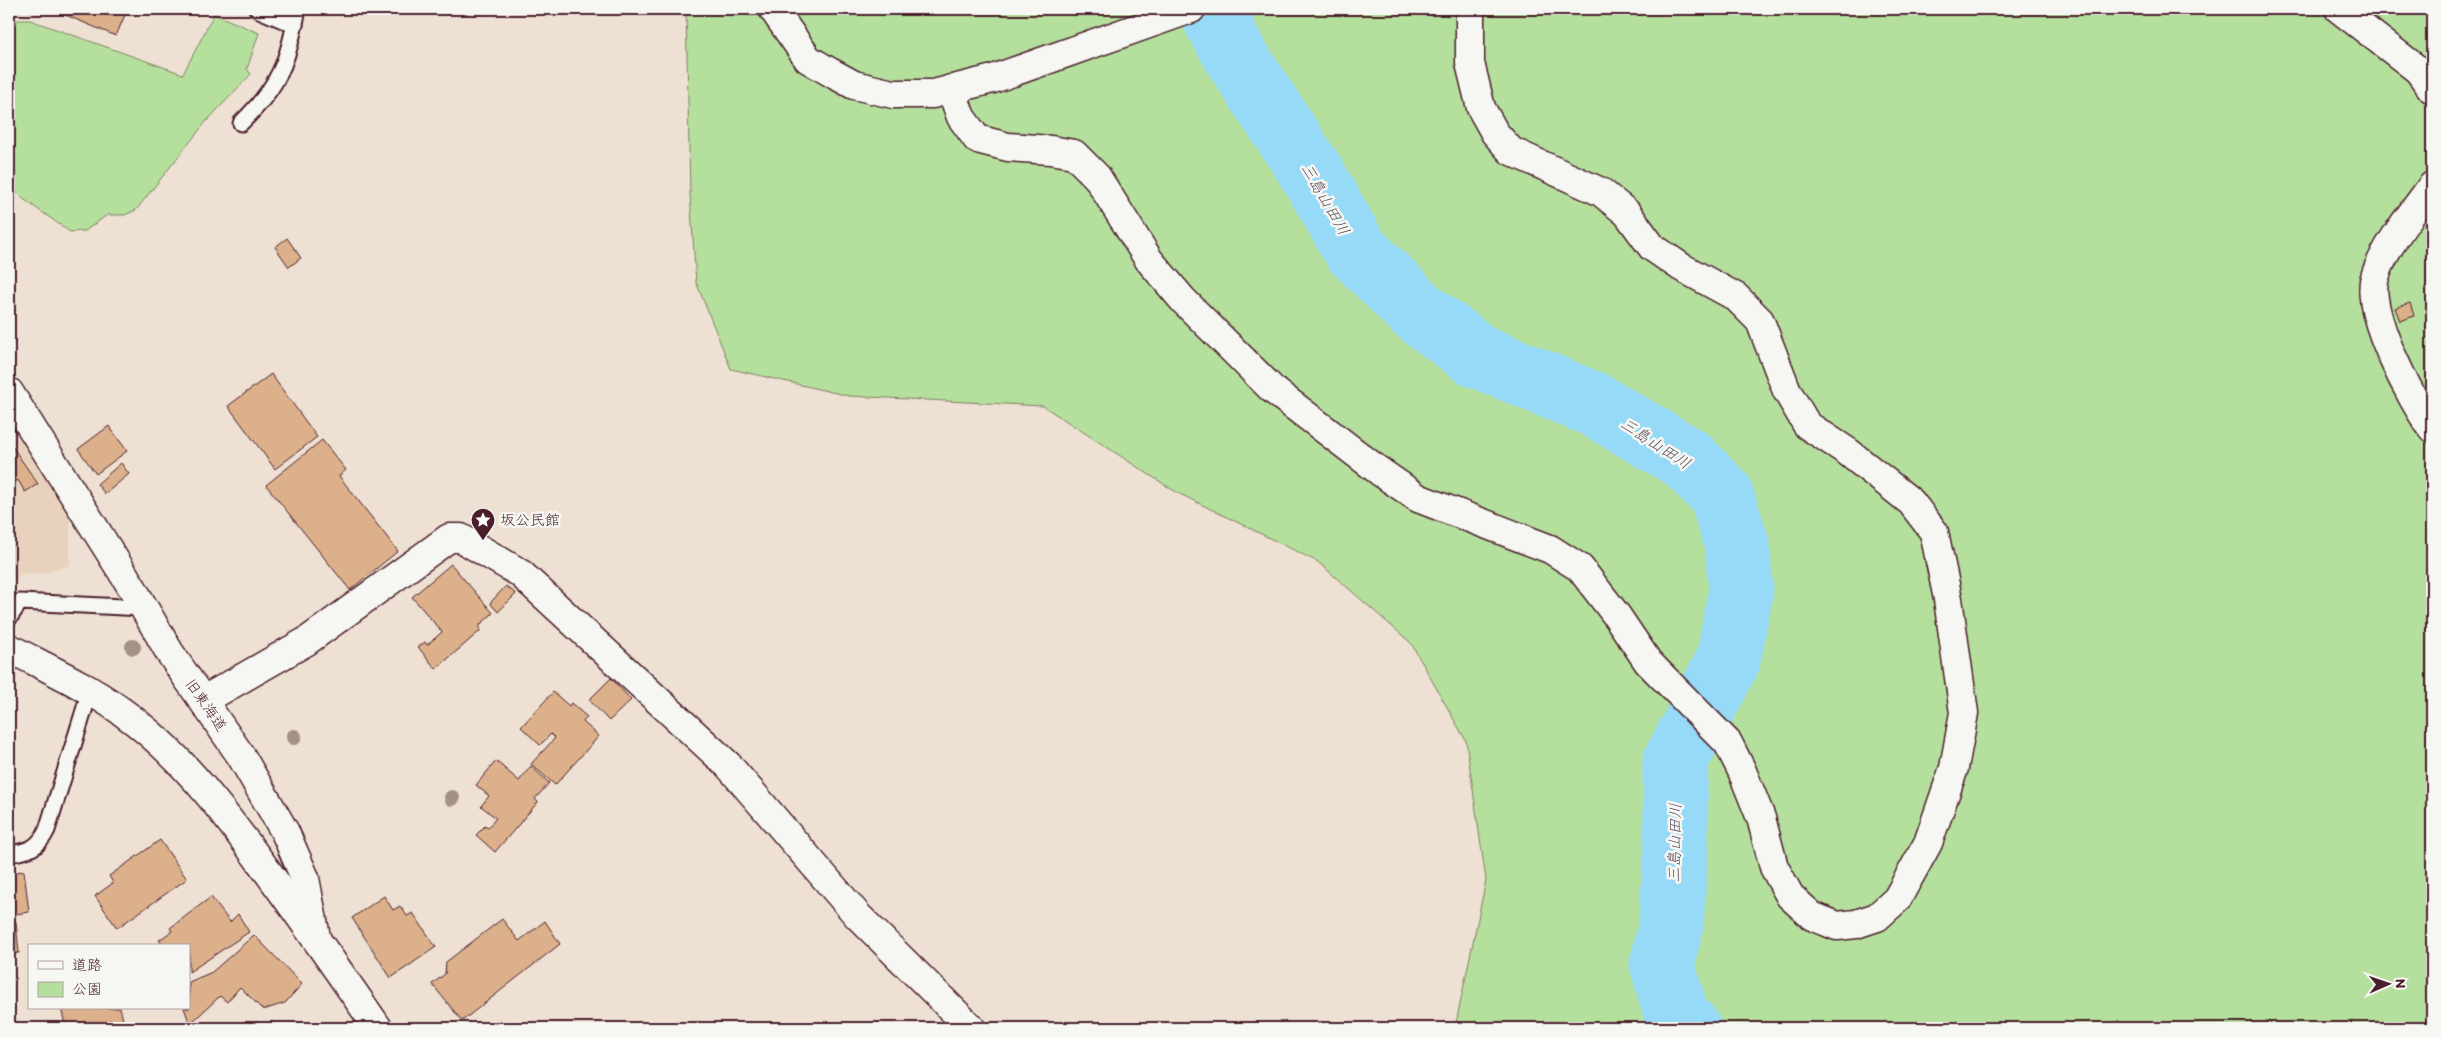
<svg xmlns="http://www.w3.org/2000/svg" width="2441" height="1037" font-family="Itim,'Klee One',sans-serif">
	<rect width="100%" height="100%" fill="#eee1d3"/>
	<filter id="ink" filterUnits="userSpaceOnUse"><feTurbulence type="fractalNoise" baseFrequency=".02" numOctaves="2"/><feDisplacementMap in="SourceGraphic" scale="10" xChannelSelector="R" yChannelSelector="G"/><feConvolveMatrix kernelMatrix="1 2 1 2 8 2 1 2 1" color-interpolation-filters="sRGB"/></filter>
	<g filter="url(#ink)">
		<path fill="#e8d2bd" d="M9,406L70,504V565L46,573H23L9,584Z"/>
		<g fill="#b5df9c" stroke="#807f64">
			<path d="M686,9H2432V1028H1455L1486,880L1466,741L1411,643L1318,562L1176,492L1043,406L849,396L731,369L696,282L690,194Z"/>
			<path d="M214,14L259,33L247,69L251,74L205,123L136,210L125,215H107L85,231L70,232L22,198L9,185V26L17,20H30L183,74Z"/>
		</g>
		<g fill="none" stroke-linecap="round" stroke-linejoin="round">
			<path stroke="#96daf8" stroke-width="65" d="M1210,9L1237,58L1313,175L1355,249L1416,310L1476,355L1595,405L1686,458L1721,494L1737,544L1741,590L1728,661L1675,762L1676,849L1671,924L1662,964L1677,1017L1688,1028"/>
		</g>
		<g fill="#dbb08b" stroke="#4a1f2b">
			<path d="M51,9H125L127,10L116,36Z"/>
			<path d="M287,238L301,258L289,267L275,247Z"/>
			<path d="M2410,303L2414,316L2400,321L2395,308Z"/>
			<path d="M271,374L317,437L275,469L228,406Z"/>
			<path d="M109,426L127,451L96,474L78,449Z"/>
			<path d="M322,440L346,470L339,476L398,551L350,590L266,485Z"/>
			<path d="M9,442L38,484L25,492L18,480L9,487Z"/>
			<path d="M121,463L129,474L105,494L97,484Z"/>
			<path d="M451,564L493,613L480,625V631L436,669L418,647L425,642L427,645L442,632L412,597Z"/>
			<path d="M506,586L516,594L498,612L490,603Z"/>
			<path d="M611,678L631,700L609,721L589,700Z"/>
			<path d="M553,692L569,706L571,703L587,717L583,722L599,736L555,785L531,764L555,738L551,734L540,745L521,727Z"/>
			<path d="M496,761L519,781L531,766L549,783L535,799L538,802L495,852L476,835L485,826L488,828L496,818L481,806L489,796L476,785Z"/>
			<path d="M160,840L187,879L117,928L95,896L113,883L109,876Z"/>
			<path d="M24,871L29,912L9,915V873Z"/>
			<path d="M384,896L393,910L400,906L407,916L413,913L436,947L391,978L352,918Z"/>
			<path d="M211,897L230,922L238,914L249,932L189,972V946H163L159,940L172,931L170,928Z"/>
			<path d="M502,919L519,941L545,921L560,944L462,1021L432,984L445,974L446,962Z"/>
			<path d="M9,922H16L19,953L9,954Z"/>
			<path d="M254,935L302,984L285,1003L263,1010L240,987L227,1002L220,996L190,1024L184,1008H189V982L212,972Z"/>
			<path d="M61,1008H120L125,1028H66Z"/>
			<path d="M258,1022L261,1028H243Z"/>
			<path d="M296,1023L299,1028H283Z"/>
		</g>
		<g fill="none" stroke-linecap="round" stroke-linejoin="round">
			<defs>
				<g id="lane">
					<path d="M257,9L295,25"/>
					<path d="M241,123C281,84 287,62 298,9"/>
					<path d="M9,618L20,602L144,608"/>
					<path d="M9,854C28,851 38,849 47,830L90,691"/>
				</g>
				<g id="street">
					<path d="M2339,9L2418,70L2432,89"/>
					<path d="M951,89L961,117L977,139L1008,147L1051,150L1074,154L1097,177L1149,260L1183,300L1272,389L1379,471L1418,498L1550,549L1580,568L1617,616L1648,662L1728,743L1742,771L1761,818L1774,867L1790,896L1812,916L1837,926L1856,924L1877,917L1897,899L1928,843L1954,768L1964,713L1948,599L1934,532L1911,502L1848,452L1807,425L1787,391L1760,321L1736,297L1681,267L1652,247L1627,213L1601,192L1511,151L1495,133L1481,108L1470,63V9"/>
					<path d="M2432,186C2413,212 2385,246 2375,277C2364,311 2411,400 2432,428"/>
					<path d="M9,392L133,589L170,653L241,756L285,832L305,878L316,937"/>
					<path d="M204,700L307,641L449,538H461L520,573L728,765L858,916L971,1028"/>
				</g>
				<g id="secondary">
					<path d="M773,9L808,59L830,72L854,85L893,94H933L993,79L1191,9"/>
					<path d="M9,648C47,668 87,686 121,711C179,752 221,808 262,864C302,918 340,973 378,1028"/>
				</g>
			</defs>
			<use href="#lane" stroke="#4a1f2b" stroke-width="19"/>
			<use href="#street" stroke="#4a1f2b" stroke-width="31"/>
			<use href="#secondary" stroke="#4a1f2b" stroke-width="31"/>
			<use href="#lane" stroke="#f6f6f2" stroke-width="15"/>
			<use href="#street" stroke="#f6f6f2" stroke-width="28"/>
			<use href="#secondary" stroke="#f6f6f2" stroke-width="28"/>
		</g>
		<g fill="#a39186">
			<circle cx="133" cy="647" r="8"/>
			<circle cx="294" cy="737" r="8"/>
			<circle cx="452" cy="798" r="8"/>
		</g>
	</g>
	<defs>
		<symbol id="sight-pin" viewBox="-11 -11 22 30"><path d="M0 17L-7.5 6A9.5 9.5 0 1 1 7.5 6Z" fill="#4a1f2b" stroke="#f6f6f2"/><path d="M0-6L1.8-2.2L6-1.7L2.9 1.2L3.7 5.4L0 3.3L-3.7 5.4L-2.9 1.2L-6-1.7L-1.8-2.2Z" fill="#fff"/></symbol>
	</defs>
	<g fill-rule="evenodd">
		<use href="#sight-pin" x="469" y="506" width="28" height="38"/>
	</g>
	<g text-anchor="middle" stroke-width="5" stroke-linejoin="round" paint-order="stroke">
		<g font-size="15" fill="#4a1f2b" stroke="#f6f6f2" text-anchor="start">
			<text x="500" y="525">坂公民館</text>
		</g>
		<g font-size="15" fill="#4a1f2b" stroke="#f6f6f2">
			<text transform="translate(206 705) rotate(55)" y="5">旧東海道</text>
		</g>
		<g font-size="16" font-style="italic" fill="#5d4e5e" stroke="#f6f6f2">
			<text transform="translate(1326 199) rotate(60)" y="6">三島山田川</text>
			<text transform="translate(1656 443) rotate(33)" y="6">三島山田川</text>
			<text transform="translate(1674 843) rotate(-89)" y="6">三島山田川</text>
		</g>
	</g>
	<rect width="2441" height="1037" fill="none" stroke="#f6f6f2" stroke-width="30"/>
	<rect x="15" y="15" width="2411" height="1007" fill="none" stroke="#4a1f2b" stroke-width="2" filter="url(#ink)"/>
	<rect x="28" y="944" width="162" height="65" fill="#f6f6f2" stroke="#b1a0a2"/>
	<rect x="38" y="961" width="25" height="8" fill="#f6f6f2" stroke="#b1a0a2"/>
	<text x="72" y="970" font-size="15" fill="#4a1f2b">道路</text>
	<rect x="38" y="982" width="25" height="15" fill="#b5df9c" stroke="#b1a0a2"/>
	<text x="72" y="994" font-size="15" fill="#4a1f2b">公園</text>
	<g transform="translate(2388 984) rotate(88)" stroke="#f6f6f2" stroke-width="4" paint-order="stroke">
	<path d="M0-4L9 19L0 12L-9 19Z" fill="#4a1f2b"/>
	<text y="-8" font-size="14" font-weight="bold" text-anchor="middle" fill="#4a1f2b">N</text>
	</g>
</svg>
